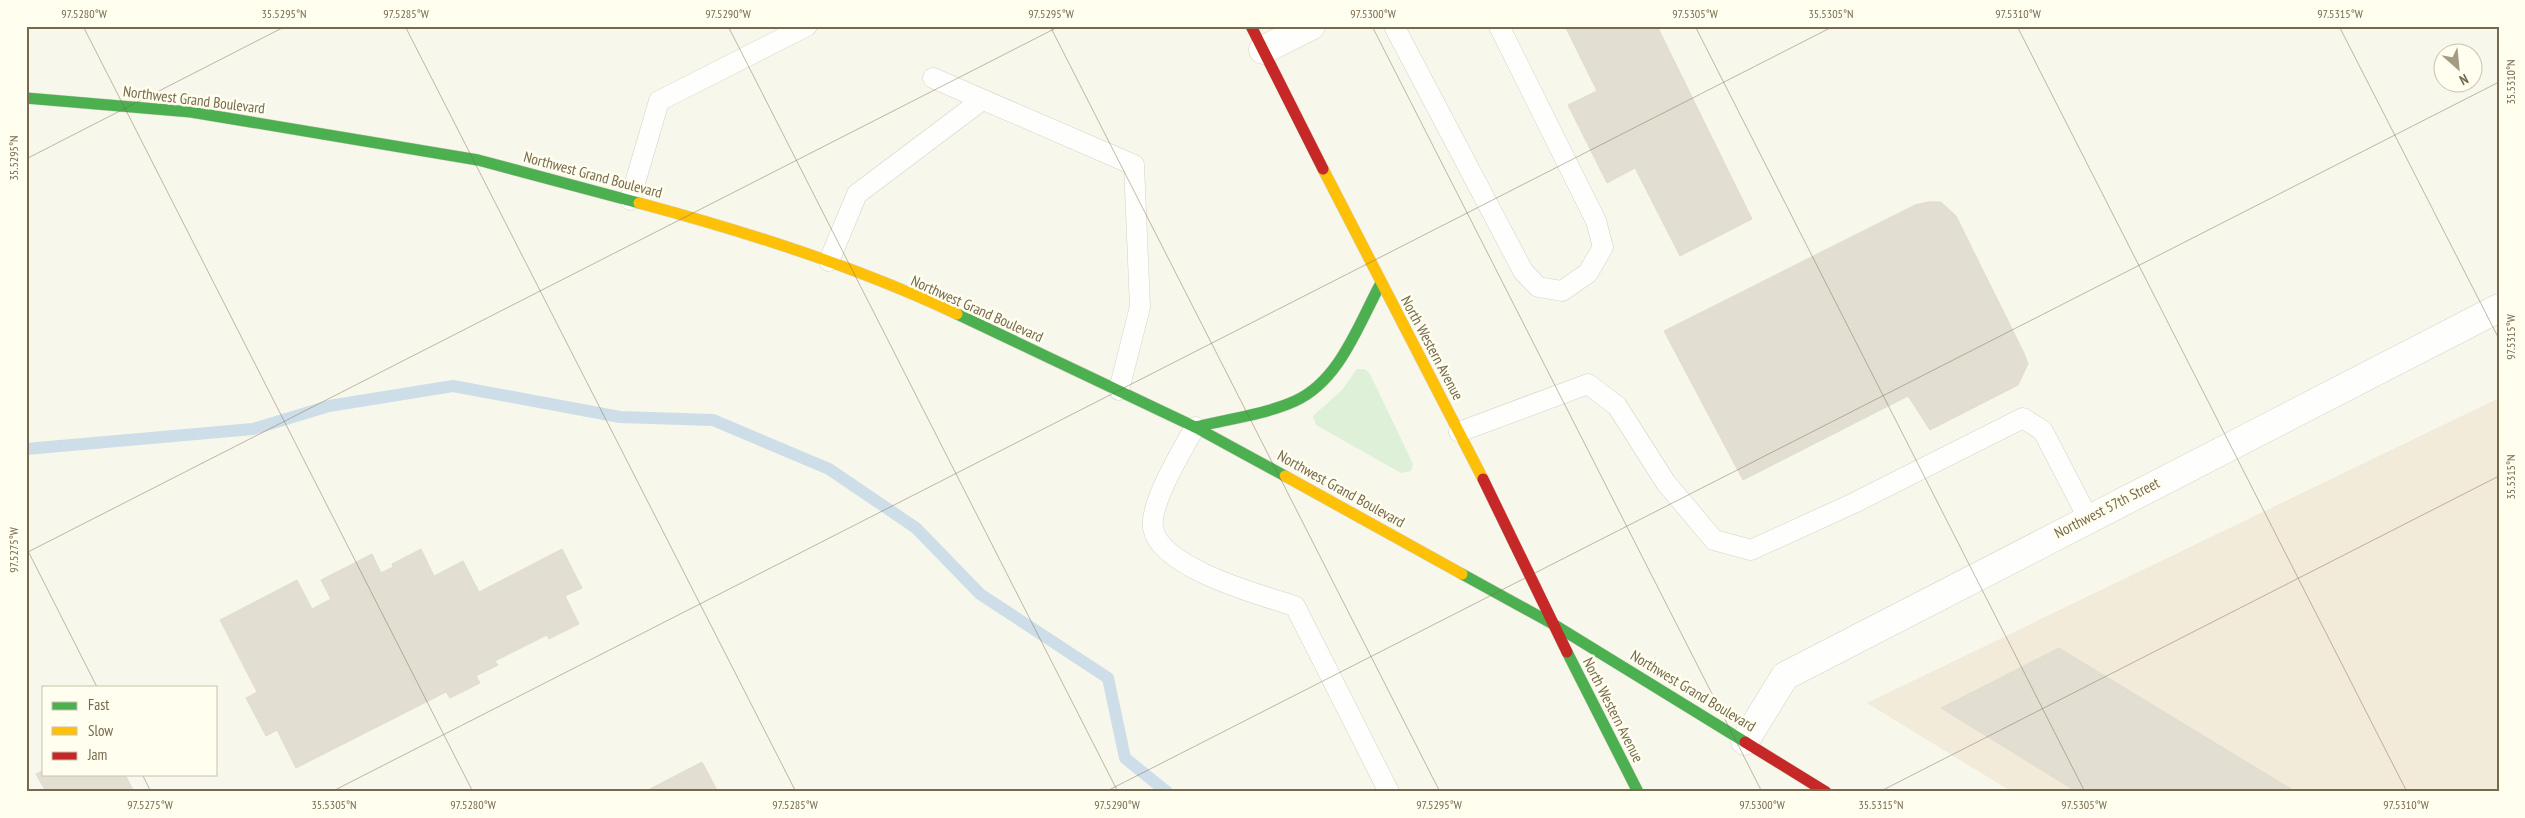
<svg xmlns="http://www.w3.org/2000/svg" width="2525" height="818" font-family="'PT Sans Narrow',sans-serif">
	<rect width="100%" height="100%" fill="#f7f7ec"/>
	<path fill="#f2ebda" d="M2499,398V792H2012L1867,703Z"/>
	<path fill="#def0d7" d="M1357,369H1365L1370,374L1413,464L1411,471L1401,473L1316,425L1313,416L1342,390Z"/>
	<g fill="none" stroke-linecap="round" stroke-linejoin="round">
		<path stroke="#cedee8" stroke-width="12" d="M26,449L253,429L329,406L453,386L620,417L713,420L829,469L916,528L980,594L1108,678L1125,758L1167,792"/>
	</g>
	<g fill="#e2ded1" stroke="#e1ddce">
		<path d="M1565,26H1657L1752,219L1680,256L1635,168L1607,183L1568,105L1597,91Z"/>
		<path d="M1928,202H1941L1956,216L2024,353L2028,364L2018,385L1930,430L1908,396L1743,480L1664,331L1915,205Z"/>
		<path d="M421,549L434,576L463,561L479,592L562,549L582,588L565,596L579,624L549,639L547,635L495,661L498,665L476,676L480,683L450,698L446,692L296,768L277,730L266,736L246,698L257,692L220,620L297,580L312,609L331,599L321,580L372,554L381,573L393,567L392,564Z"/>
		<path d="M2059,648L2296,792H2077L1941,708Z"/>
		<path d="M702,762L718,792H644Z"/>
		<path d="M44,770V774H125L134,792H42L45,790L36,774Z"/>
	</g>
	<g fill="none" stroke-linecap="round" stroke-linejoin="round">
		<defs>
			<g id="lane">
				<path d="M1394,26L1523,271L1538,287L1562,291L1588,273L1603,247L1596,221L1499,26"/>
				<path d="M933,78L1134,165L1140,307L1119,390"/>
				<path d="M630,200L659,101L807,26"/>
				<path d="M829,261L857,194L982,100"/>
				<path d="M1195,427C1183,449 1149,504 1153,528C1160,568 1260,595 1295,606L1389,792"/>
				<path d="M1459,432L1588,384L1617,406L1666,483L1714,540L1751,550L1854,503L2023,418L2043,431L2088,518"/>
			</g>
			<g id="street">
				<path d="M1263,50L1311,26"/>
				<path d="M1745,741L1785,676L2499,308"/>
			</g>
			<g id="fast">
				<path d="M26,98L191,112L478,160L639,203"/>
				<path d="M957,314L1195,427L1285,476"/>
				<path d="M1195,427C1228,419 1264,415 1295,401C1340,381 1359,323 1381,283"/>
				<path d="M1462,574L1553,624L1745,742"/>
				<path d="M1567,652L1638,792"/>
			</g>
			<g id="slow">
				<path d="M1323,169L1483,479"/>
				<path d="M639,203C747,232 855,266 957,314"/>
				<path d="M1285,476L1462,574"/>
			</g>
			<g id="jam">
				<path d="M1251,26L1323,169"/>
				<path d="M1483,479L1567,652"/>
				<path d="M1745,742L1826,792"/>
			</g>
		</defs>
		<use href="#lane" stroke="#d5d2c8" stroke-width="21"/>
		<use href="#street" stroke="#d5d2c8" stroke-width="29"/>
		<use href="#fast" stroke="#d6d3c7" stroke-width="12"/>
		<use href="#slow" stroke="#d6d3c7" stroke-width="12"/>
		<use href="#jam" stroke="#d6d3c7" stroke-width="12"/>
		<use href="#lane" stroke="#fefefc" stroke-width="20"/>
		<use href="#street" stroke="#fefefc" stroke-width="28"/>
		<use href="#fast" stroke="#4caf50" stroke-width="11"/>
		<use href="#slow" stroke="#ffc107" stroke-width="11"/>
		<use href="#jam" stroke="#c62828" stroke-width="11"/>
	</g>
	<path fill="none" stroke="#77694c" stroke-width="1" stroke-opacity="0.45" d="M83,26L473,792M405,26L796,792M728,26L1118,792M1050,26L1440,792M1372,26L1762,792M1695,26L2085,792M2017,26L2407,792M2339,26L2499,339M26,159L286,26M26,547L97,687M26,553L1060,26M142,774L151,792M331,792L1834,26M1105,792L2499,82M1879,792L2499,476"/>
	<g text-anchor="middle" stroke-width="5" stroke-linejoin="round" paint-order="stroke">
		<g font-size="15" fill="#77694c" stroke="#fffeef">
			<text transform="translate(194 100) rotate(7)" y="5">Northwest Grand Boulevard</text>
			<text transform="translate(593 175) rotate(15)" y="5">Northwest Grand Boulevard</text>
			<text transform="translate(977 309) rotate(24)" y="5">Northwest Grand Boulevard</text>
			<text transform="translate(1432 348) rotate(62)" y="5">North Western Avenue</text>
			<text transform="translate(1341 489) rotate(29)" y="5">Northwest Grand Boulevard</text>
			<text transform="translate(2107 508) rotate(-27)" y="5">Northwest 57th Street</text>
			<text transform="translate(1693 691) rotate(31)" y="5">Northwest Grand Boulevard</text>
			<text transform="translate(1613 710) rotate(63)" y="5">North Western Avenue</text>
		</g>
	</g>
	<rect width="2525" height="818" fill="none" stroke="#fffeef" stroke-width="55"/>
	<rect x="42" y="686" width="175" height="90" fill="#fffeef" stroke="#c9c2ae"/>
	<rect x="52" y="702" width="25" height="8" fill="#4caf50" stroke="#c9c2ae"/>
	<text x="88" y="710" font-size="15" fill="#77694c">Fast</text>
	<rect x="52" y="727" width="25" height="8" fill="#ffc107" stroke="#c9c2ae"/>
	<text x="88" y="736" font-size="15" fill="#77694c">Slow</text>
	<rect x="52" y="752" width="25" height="8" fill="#c62828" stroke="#c9c2ae"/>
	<text x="88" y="760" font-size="15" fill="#77694c">Jam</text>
	<g transform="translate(2458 68) rotate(153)"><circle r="24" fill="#fffeef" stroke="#c9c2ae"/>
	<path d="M0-4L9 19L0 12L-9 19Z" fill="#a49b84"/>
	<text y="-8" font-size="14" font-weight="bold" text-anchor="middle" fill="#77694c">N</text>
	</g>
	<rect x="28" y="28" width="2470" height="762" fill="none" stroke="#77694c" stroke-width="2"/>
	<g font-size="12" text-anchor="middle" fill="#77694c">
		<text x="84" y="18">97.5280°W</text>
		<text x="284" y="18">35.5295°N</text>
		<text x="406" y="18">97.5285°W</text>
		<text x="728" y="18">97.5290°W</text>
		<text x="1051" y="18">97.5295°W</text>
		<text x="1373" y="18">97.5300°W</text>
		<text x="1695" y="18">97.5305°W</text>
		<text x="1831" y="18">35.5305°N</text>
		<text x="2018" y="18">97.5310°W</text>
		<text x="2340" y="18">97.5315°W</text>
		<text transform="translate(2511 82) rotate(-90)" y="4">35.5310°N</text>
		<text transform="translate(14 158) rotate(-90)" y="4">35.5295°N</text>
		<text transform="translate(2511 337) rotate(-90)" y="4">97.5315°W</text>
		<text transform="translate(2511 477) rotate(-90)" y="4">35.5315°N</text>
		<text transform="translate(14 550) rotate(-90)" y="4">97.5275°W</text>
		<text x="150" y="809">97.5275°W</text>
		<text x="334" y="809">35.5305°N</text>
		<text x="473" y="809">97.5280°W</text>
		<text x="795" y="809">97.5285°W</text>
		<text x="1117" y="809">97.5290°W</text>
		<text x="1439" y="809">97.5295°W</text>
		<text x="1762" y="809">97.5300°W</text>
		<text x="1881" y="809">35.5315°N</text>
		<text x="2084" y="809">97.5305°W</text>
		<text x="2406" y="809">97.5310°W</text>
	</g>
</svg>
